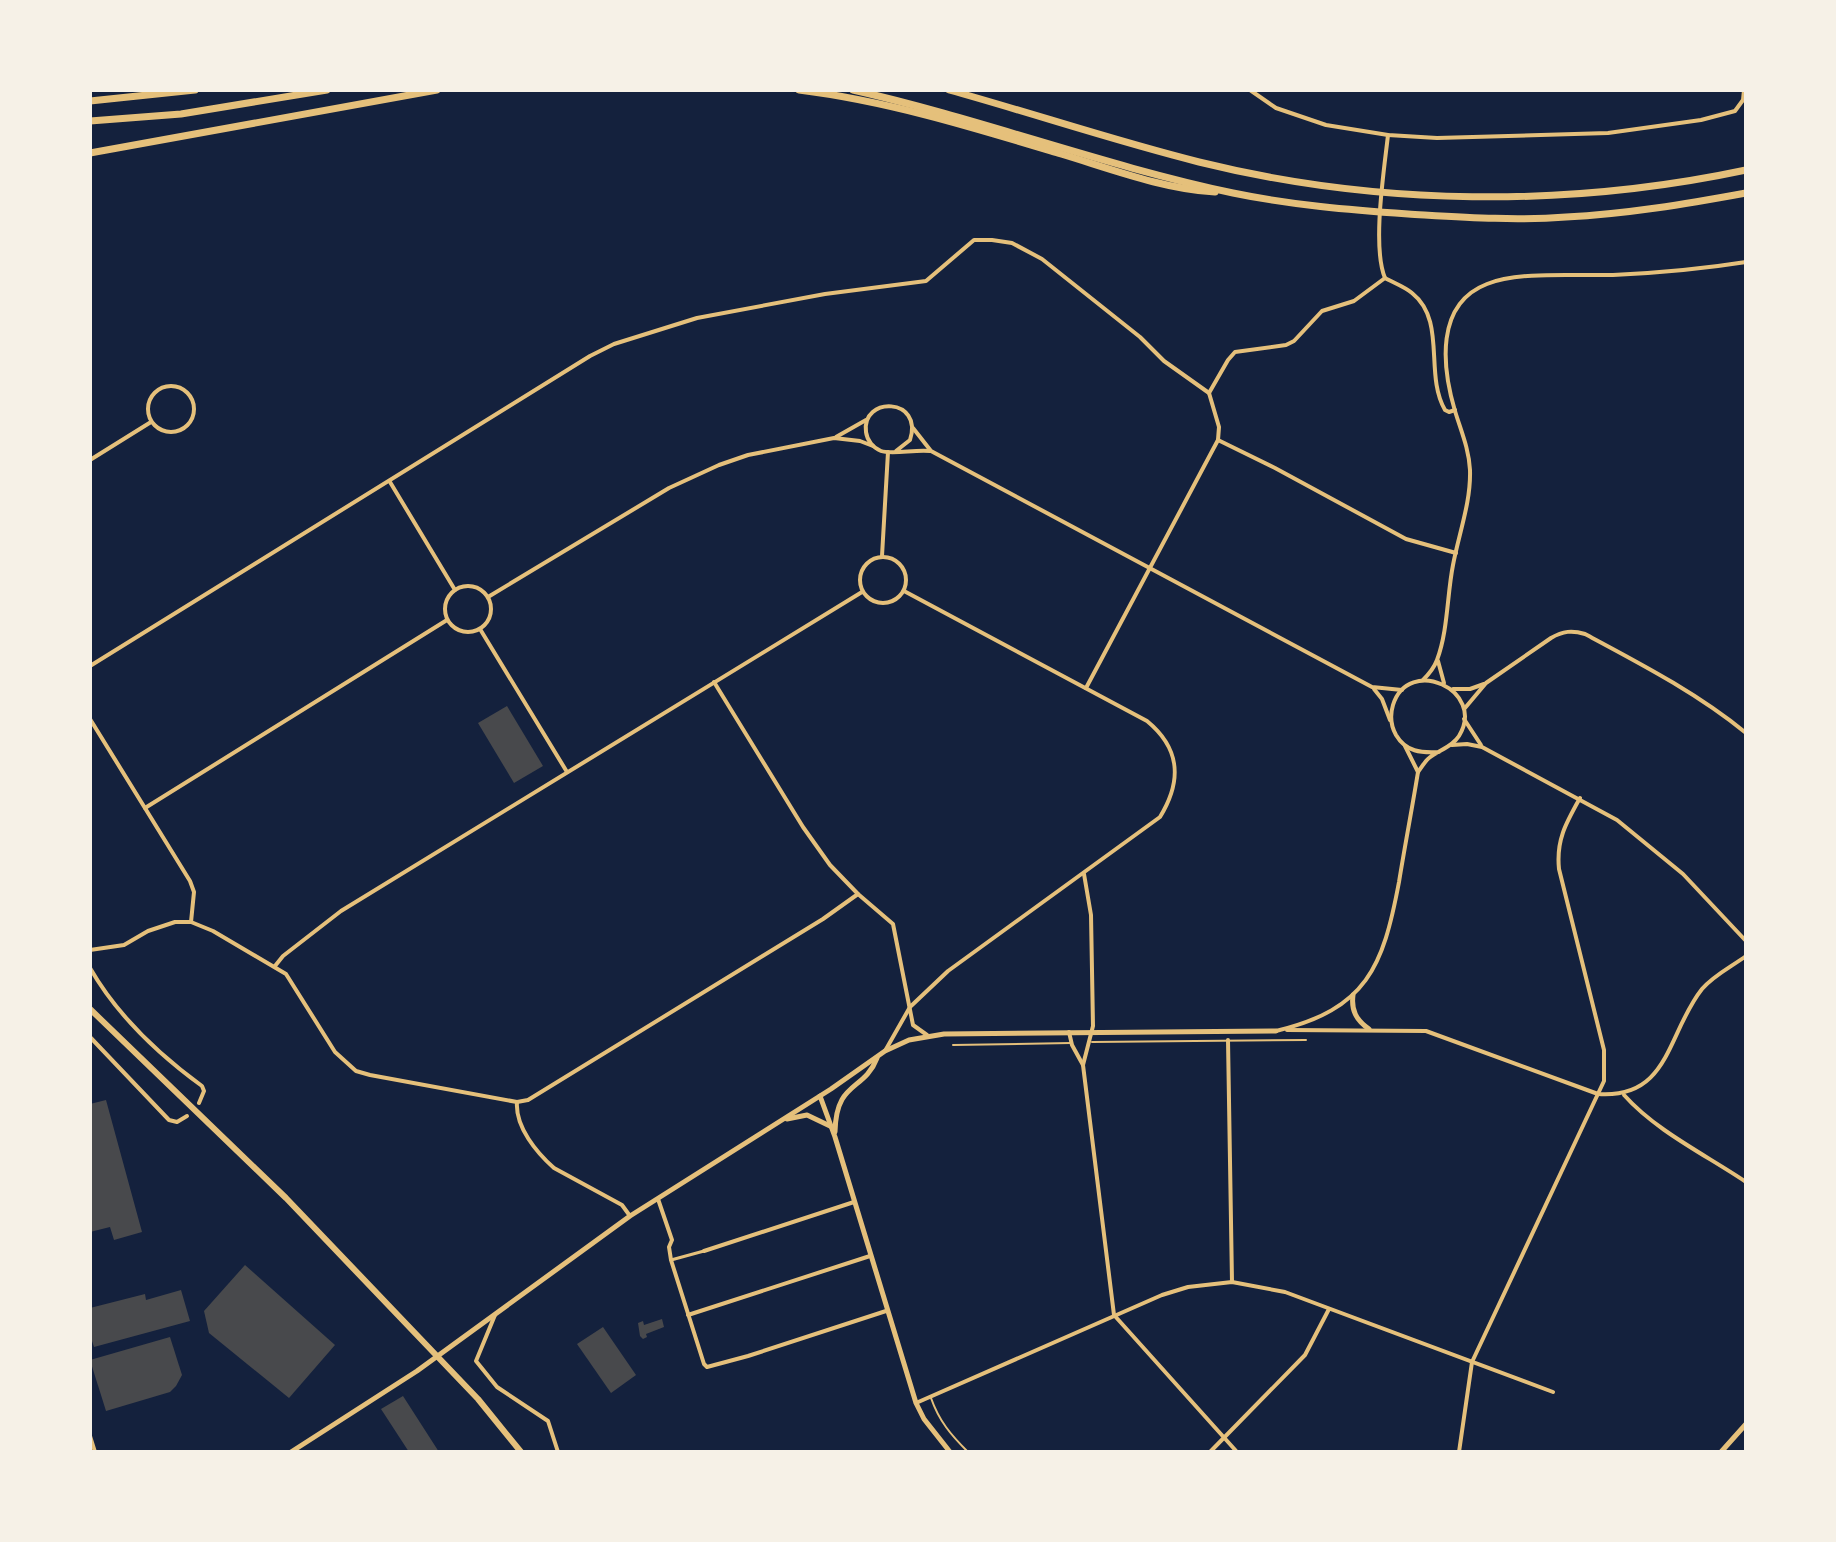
<svg xmlns="http://www.w3.org/2000/svg" width="1836" height="1542" font-family="'Noto Sans',sans-serif">
	<rect width="100%" height="100%" fill="#14213d"/>
	<g fill="#48494c">
		<path d="M507,706L543,766L514,783L478,723Z"/>
		<path d="M106,1100L142,1232L114,1240L110,1227L90,1232V1104Z"/>
		<path d="M245,1265L335,1345L289,1398L209,1333L204,1311Z"/>
		<path d="M181,1290L190,1321L94,1347L92,1341L90,1342V1308L145,1294L146,1300Z"/>
		<path d="M662,1319L664,1327L646,1334L647,1337L643,1339L640,1336L638,1323L643,1321L644,1325Z"/>
		<path d="M603,1327L636,1375L611,1393L577,1344Z"/>
		<path d="M170,1337L182,1375L176,1386L170,1392L106,1411L90,1360Z"/>
		<path d="M403,1396L439,1452H409L381,1409Z"/>
	</g>
	<g fill="none" stroke-linecap="round" stroke-linejoin="round">
		<g stroke="#e5c07b" stroke-width="2">
			<path d="M1092,1042L1306,1040"/>
			<path d="M953,1045L1071,1043"/>
			<path d="M931,1398C939,1421 951,1435 968,1452"/>
		</g>
		<path stroke="#e5c07b" stroke-width="3" d="M671,1260L704,1251"/>
		<g stroke="#e5c07b" stroke-width="4">
			<path d="M1250,90L1276,108L1326,125L1388,135L1437,138L1608,133L1701,120L1735,111L1743,100L1744,90"/>
			<path d="M1388,135C1384,171 1372,247 1385,278C1394,283 1405,287 1412,293C1447,321 1424,374 1445,410L1449,412L1455,410"/>
			<circle cx="171" cy="409" r="23"/>
			<path d="M1209,393L1228,360L1235,352L1286,345L1294,341L1322,311L1354,301L1385,278"/>
			<path d="M913,428L931,451L1372,687L1402,690"/>
			<path d="M836,437L866,420"/>
			<path d="M1218,440L1275,468L1406,539L1456,553"/>
			<path d="M896,451L910,440C924,397 861,396 866,432C867,440 873,448 881,451C892,455 916,449 930,451"/>
			<path d="M90,460L151,422"/>
			<path d="M390,482L455,590"/>
			<path d="M882,556L888,452"/>
			<circle cx="883" cy="580" r="23"/>
			<circle cx="468" cy="609" r="23"/>
			<path d="M488,597L669,488L719,465L748,455L834,438L860,441L873,446"/>
			<path d="M480,629L567,772"/>
			<path d="M1438,661L1444,683"/>
			<path d="M90,666L590,356L614,344L697,318L825,294L926,281L974,240H992L1012,243L1042,259L1140,337L1164,361L1209,393L1219,427L1218,440L1086,688"/>
			<path d="M1423,680C1429,674 1434,668 1437,660C1448,631 1447,595 1453,565C1459,533 1471,502 1470,470C1469,449 1461,431 1455,411C1442,367 1435,304 1487,284C1519,271 1577,276 1613,275C1657,273 1702,269 1746,262"/>
			<path d="M714,682L803,827L830,865L858,894L893,924L913,1025L927,1035"/>
			<path d="M1374,689L1382,699L1390,720"/>
			<path d="M1453,689H1470L1484,684"/>
			<path d="M1465,708L1486,683L1551,638C1563,631 1572,630 1585,634C1641,664 1697,693 1746,733"/>
			<path d="M90,719L190,881L194,892L191,922"/>
			<path d="M1464,719L1481,745"/>
			<path d="M1452,745L1467,744L1482,747L1617,820L1683,874L1746,941"/>
			<path d="M1405,746L1418,772"/>
			<path d="M145,808L447,620"/>
			<path d="M1084,874L1091,915L1093,1026L1083,1065L1114,1315L1237,1452"/>
			<path d="M90,950L124,945L148,931L175,922H191L213,931L286,974L335,1052L356,1071L370,1075L517,1102C515,1127 537,1153 554,1168L622,1205L630,1216"/>
			<path d="M275,966L283,956L341,911L862,592"/>
			<path d="M90,968C117,1015 158,1054 202,1086L204,1091L199,1103"/>
			<path d="M1287,1030L1426,1031L1598,1094C1670,1099 1667,1033 1702,989C1714,975 1731,967 1746,956"/>
			<path d="M1276,1031C1367,1009 1383,967 1399,882C1405,845 1412,809 1418,772C1422,767 1425,761 1429,758C1439,750 1452,747 1459,736C1487,690 1408,655 1393,705C1390,715 1391,726 1396,735C1406,752 1421,753 1439,752"/>
			<path d="M1069,1032L1072,1045L1083,1065"/>
			<path d="M90,1037L169,1120L177,1122L187,1116"/>
			<path d="M1228,1040L1232,1282"/>
			<path d="M885,1051L910,1007L948,971L1160,817C1182,781 1181,749 1147,721L904,591"/>
			<path d="M1624,1095C1656,1131 1706,1155 1746,1182"/>
			<path d="M517,1102L528,1100L823,919L858,894"/>
			<path d="M658,1199L672,1240L669,1247L671,1260L704,1364L707,1367L748,1356L886,1311"/>
			<path d="M704,1251L854,1202"/>
			<path d="M495,1315L476,1361L497,1387L548,1421L558,1452"/>
			<path d="M688,1315L870,1256"/>
			<path d="M916,1403L1162,1295L1188,1287L1232,1282L1285,1292L1553,1392"/>
			<path d="M90,1436L95,1452"/>
			<path d="M1210,1452L1305,1355L1329,1309"/>
			<path d="M1459,1452L1472,1362L1604,1081V1050L1559,869C1556,840 1566,823 1580,798"/>
		</g>
		<g stroke="#e5c07b" stroke-width="5">
			<path d="M1353,995C1351,1010 1356,1020 1369,1029"/>
			<path d="M820,1096L835,1137L916,1403L924,1419L950,1452"/>
			<path d="M787,1119L807,1115L830,1126"/>
			<path d="M835,1132C836,1080 864,1092 877,1058"/>
			<path d="M291,1452L417,1371L630,1216L831,1089L885,1051L909,1040L944,1034L1276,1031"/>
			<path d="M1721,1452L1746,1424"/>
		</g>
		<path stroke="#e5c07b" stroke-width="6" d="M90,1009L286,1198L478,1399L521,1452"/>
		<g stroke="#e5c07b" stroke-width="7">
			<path d="M799,90C888,101 975,128 1061,154C1111,169 1163,189 1215,192"/>
			<path d="M853,90C981,119 1105,166 1233,193C1291,205 1350,210 1408,214C1460,217 1513,221 1566,217C1626,214 1686,204 1746,193"/>
			<path d="M949,90C1032,113 1115,141 1199,162C1377,206 1567,208 1746,170"/>
			<path d="M90,101L195,90"/>
			<path d="M90,121L181,114L327,90"/>
			<path d="M90,153L437,90"/>
		</g>
	</g>
	<rect width="1836" height="1542" fill="none" stroke="#f6f1e7" stroke-width="184"/>
</svg>
